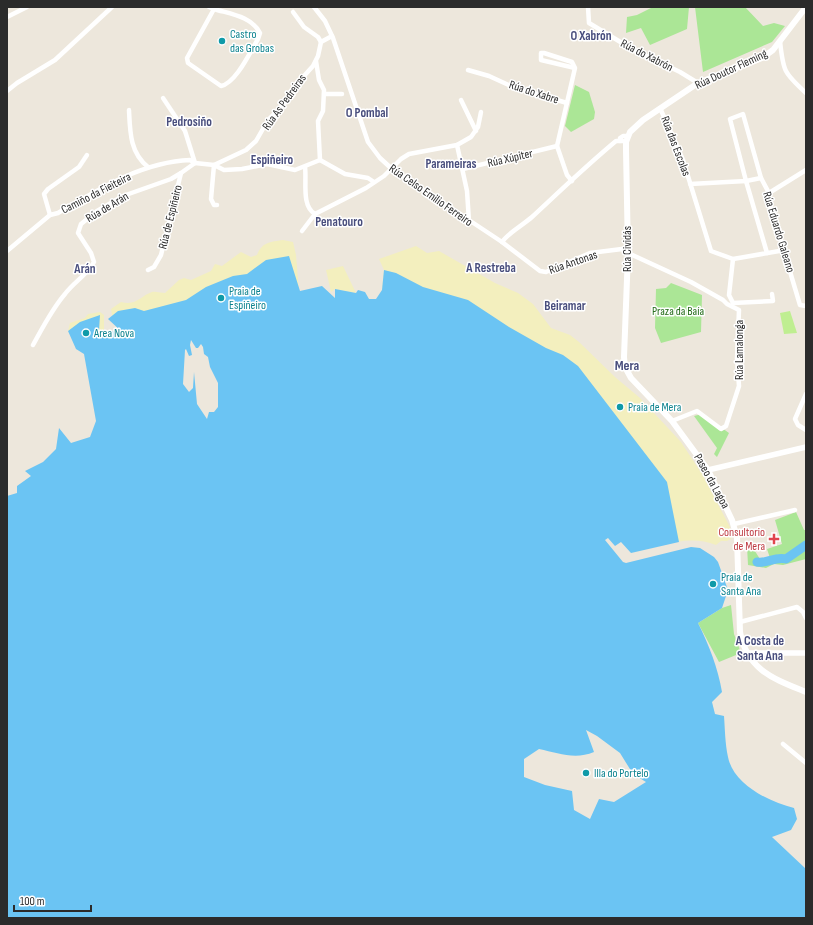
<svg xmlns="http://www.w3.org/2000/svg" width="813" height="925" font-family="'Sofia Sans Condensed',sans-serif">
	<rect width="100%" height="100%" fill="#ede7dc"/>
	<g fill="#abe696">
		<path d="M653,7H689L687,29L650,45L641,28L626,33L627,17L637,15Z"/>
		<path d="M695,7H745L763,26L774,23L785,26L772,42L703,72Z"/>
		<path d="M575,85L589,92L595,112L594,119L571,132L565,126Z"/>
		<path d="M671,283L702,295L701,332L661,343L655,328L656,289L666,288Z"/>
		<path d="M702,414L729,433L717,457L714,454L717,448L694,416Z"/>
		<path d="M796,512L804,530H806V542L802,548L806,547V559L783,565L774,564L766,568L748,565L747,546L751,545L760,559L770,558L767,549L782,544L775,520Z"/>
		<path d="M731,605L734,634L741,653L719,662L698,623L722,608Z"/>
	</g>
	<g fill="#f3efbe">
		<path d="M283,240L293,242L296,255L299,291L117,325L113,321L111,309L121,302C137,306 140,296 152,292C155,291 162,293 165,293L179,280L184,278L191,280L211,271L215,264L222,266L241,252L251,257L257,255C262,242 270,242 283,240Z"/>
		<path d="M416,246L427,253L439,251L495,283L518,293L533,304L551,328L570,335L579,342L615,377L640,398L681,442L702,474L730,527L731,539L727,541H721L716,545C689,534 661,546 634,552L382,290L384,270L379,259Z"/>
		<path d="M343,266L356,293L335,289L331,292L326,270Z"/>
		<path d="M100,312L104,315V343L68,331L70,323L85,318L88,314Z"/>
	</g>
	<path fill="#bfee91" d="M790,311L797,333L784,334L780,313Z"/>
	<path fill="#6bc4f3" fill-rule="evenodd" d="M289,256L300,291L322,286L335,298V289L356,293L358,290L365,292L369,299H376L382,290L384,270L396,273L423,287L468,300L509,327L546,348L563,355L578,366L667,482L679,542L631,553L621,542L615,546L608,538L605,540L623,562L626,563L691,547L700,548L714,557L718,562L728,590L722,608L698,623C709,645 718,668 722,692L712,702L715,714L724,716C725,729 725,743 728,757C733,784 769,802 794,808L797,819L791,830L772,837L806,869V918H7V496L17,493V486L31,476L25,471L43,462L56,449L59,428L71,443L90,437L96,421L84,354L76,349L68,331L80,322L100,315L99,331L107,335L109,331L122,332L108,319L118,311L135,308L144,311L186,300L206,287L233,276L247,274L266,260ZM191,340L196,348H198L201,344L203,347L204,354L208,357L210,367L218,383V407L214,412H209L207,419L197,404L194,372L193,388L189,392L183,384L185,350L186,349L189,356L192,355L190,345ZM586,730L597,736L620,753L633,774L646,782L614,802L599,799L590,819L574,810L572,791L545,785L524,777V759L539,749C558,753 575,760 594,752Z"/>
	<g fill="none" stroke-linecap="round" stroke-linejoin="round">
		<path stroke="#6bc4f3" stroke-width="9" d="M757,562C767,564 775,556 786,559L806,545"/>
		<g stroke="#fff" stroke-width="4.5">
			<path d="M209,7L214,9C230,14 251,16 260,33L258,39C250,52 236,83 221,86L188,63L187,58L214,9"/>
			<path d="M314,7L325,21L333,38L368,142L380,158L392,169L502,242L540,271L546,272L590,253L622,249L628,253L691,282L723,300L727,304L739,310L737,358L739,386L726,426L721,429L697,411L672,421"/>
			<path d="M588,7L589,23L632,49L680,72L698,83"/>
			<path d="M293,12L304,27L318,37L321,42"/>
			<path d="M7,17L27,7"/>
			<path d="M780,41C783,71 784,73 806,93"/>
			<path d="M316,61L319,80L324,90L323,111L318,121L320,160"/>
			<path d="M468,70L489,76L513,87L567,103"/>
			<path d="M7,91L17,83L55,60L112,7"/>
			<path d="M324,94H342"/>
			<path d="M163,98L185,131L195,163"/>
			<path d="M461,100L476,131"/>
			<path d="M660,108L683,160L711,251L733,259L729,295L733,303L773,301L772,294"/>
			<path d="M129,110C130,132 130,153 148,167"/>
			<path d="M623,141H620V138L623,136H628"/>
			<path d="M457,145L467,191L469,221"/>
			<path d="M320,160L345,174L368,178L374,182"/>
			<path d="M214,165L246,150L256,141L268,120L291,97L295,86L313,66L318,56L321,42L332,36"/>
			<path d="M214,165L211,199L214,205H217"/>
			<path d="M305,167C307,181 301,206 315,214"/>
			<path d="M463,169L557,146"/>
			<path d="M572,181L567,175L557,146L575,68L572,62L544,53H541V60L575,68"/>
			<path d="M690,184L746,181L761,178"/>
			<path d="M769,193L806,170"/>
			<path d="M50,215L44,194L48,189L79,167L87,155"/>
			<path d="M302,231L315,214L366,188L384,176L401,159L409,154L457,145L471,137L478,127L481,112"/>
			<path d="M502,242C508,233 523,225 532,217C560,191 587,165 616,141H620"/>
			<path d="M7,251L50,215L58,213C99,189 142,162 190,160L195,163L214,165L224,170L242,169L267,164L295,170L320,160"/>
			<path d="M767,253L746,181L730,119L743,114L761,178L769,193L768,198L800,305L806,306"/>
			<path d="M733,259L785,250"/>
			<path d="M148,270L154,267L161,255L181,173L195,163"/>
			<path d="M33,345C43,327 52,309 65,294C74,282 87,275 94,262L91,253L78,233L81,224L97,211L123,196L171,179L181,173"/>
			<path d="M806,394L795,419L798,425L806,430"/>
			<path d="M734,524L795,510"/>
			<path d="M740,622L797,607L803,612L806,618"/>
			<path d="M783,744L806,763"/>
		</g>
		<g stroke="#fff" stroke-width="5.5">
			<path d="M708,470L806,447"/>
			<path d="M747,653H806"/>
		</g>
		<path stroke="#fff" stroke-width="6" d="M806,7L773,50L762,58L698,83L643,120L630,132L626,142V150L628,253L624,357L625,367L631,378L672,421L708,470L732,520L737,538L740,632C747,670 774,679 806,692"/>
	</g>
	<g fill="#0f9aa8" stroke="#fff" stroke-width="1.5">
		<circle cx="222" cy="41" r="4"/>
		<circle cx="221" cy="298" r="4"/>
		<circle cx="86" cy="333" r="4"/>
		<circle cx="620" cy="407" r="4"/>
		<circle cx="713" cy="584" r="4"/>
		<circle cx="586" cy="773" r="4"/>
	</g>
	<path fill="#e0444e" stroke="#fff" stroke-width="1.5" d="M772 533h4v4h4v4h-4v4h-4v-4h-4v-4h4z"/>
	<g text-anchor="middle" stroke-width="3" stroke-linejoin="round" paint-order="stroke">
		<g font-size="12" fill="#0d838f" stroke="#fff" text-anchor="start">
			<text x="230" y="38">Castro<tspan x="230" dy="14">das Grobas</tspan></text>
			<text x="229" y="295">Praia de<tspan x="229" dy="14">Espiñeiro</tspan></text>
			<text x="94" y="337">Area Nova</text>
			<text x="628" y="411">Praia de Mera</text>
			<text x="721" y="581">Praia de<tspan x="721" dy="14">Santa Ana</tspan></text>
			<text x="594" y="777">Illa do Portelo</text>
		</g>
		<g font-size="12" fill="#2b2b2b" stroke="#fff">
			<text transform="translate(647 55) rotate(27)" y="4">Rúa do Xabrón</text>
			<text transform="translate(731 69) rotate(-25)" y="4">Rúa Doutor Fleming</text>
			<text transform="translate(534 92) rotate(18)" y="4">Rúa do Xabre</text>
			<text transform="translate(284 102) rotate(-54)" y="4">Rúa As Pedreiras</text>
			<text transform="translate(676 146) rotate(69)" y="4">Rúa das Escolas</text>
			<text transform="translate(510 158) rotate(-13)" y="4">Rúa Xúpiter</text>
			<text transform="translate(96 193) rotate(-27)" y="4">Camiño da Fieiteira</text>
			<text transform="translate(431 195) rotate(35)" y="4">Rúa Celso Emilio Ferreiro</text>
			<text transform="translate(107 207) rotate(-31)" y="4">Rúa de Arán</text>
			<text transform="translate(170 217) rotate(-76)" y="4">Rúa de Espiñeiro</text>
			<text transform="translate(779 232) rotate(73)" y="4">Rúa Eduardo Galeano</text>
			<text transform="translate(627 249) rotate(-90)" y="4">Rúa Cividás</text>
			<text transform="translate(573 262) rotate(-19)" y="4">Rúa Antonas</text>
			<text transform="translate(739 350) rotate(-90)" y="4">Rúa Lamalonga</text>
			<text transform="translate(712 481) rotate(61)" y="4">Paseo da Lagoa</text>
		</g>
		<g font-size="12" fill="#226b17" stroke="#fff">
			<text x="678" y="315">Praza da Baía</text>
		</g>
		<g font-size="12" fill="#be3a42" stroke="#fff" text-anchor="end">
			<text x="765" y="536">Consultorio<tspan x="765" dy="14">de Mera</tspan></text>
		</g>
		<g font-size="13" font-weight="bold" fill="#494e7d" stroke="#fff">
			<text x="591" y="40">O Xabrón</text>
			<text x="367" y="117">O Pombal</text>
			<text x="189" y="126">Pedrosiño</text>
			<text x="272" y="164">Espiñeiro</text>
			<text x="451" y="168">Parameiras</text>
			<text x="339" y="226">Penatouro</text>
			<text x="491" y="272">A Restreba</text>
			<text x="85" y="273">Arán</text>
			<text x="565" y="310">Beiramar</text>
			<text x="760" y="645">A Costa de<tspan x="760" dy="15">Santa Ana</tspan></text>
		</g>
		<g font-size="14" font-weight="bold" fill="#494e7d" stroke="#fff">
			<text x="627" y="370">Mera</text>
		</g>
	</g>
	<rect width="813" height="925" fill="none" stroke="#2b2b2b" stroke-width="16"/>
	<path d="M14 905v6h77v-6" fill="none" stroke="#2b2b2b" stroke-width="2"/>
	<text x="20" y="905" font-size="12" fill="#2b2b2b" stroke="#ffffff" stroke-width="3" paint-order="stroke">100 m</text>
</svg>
